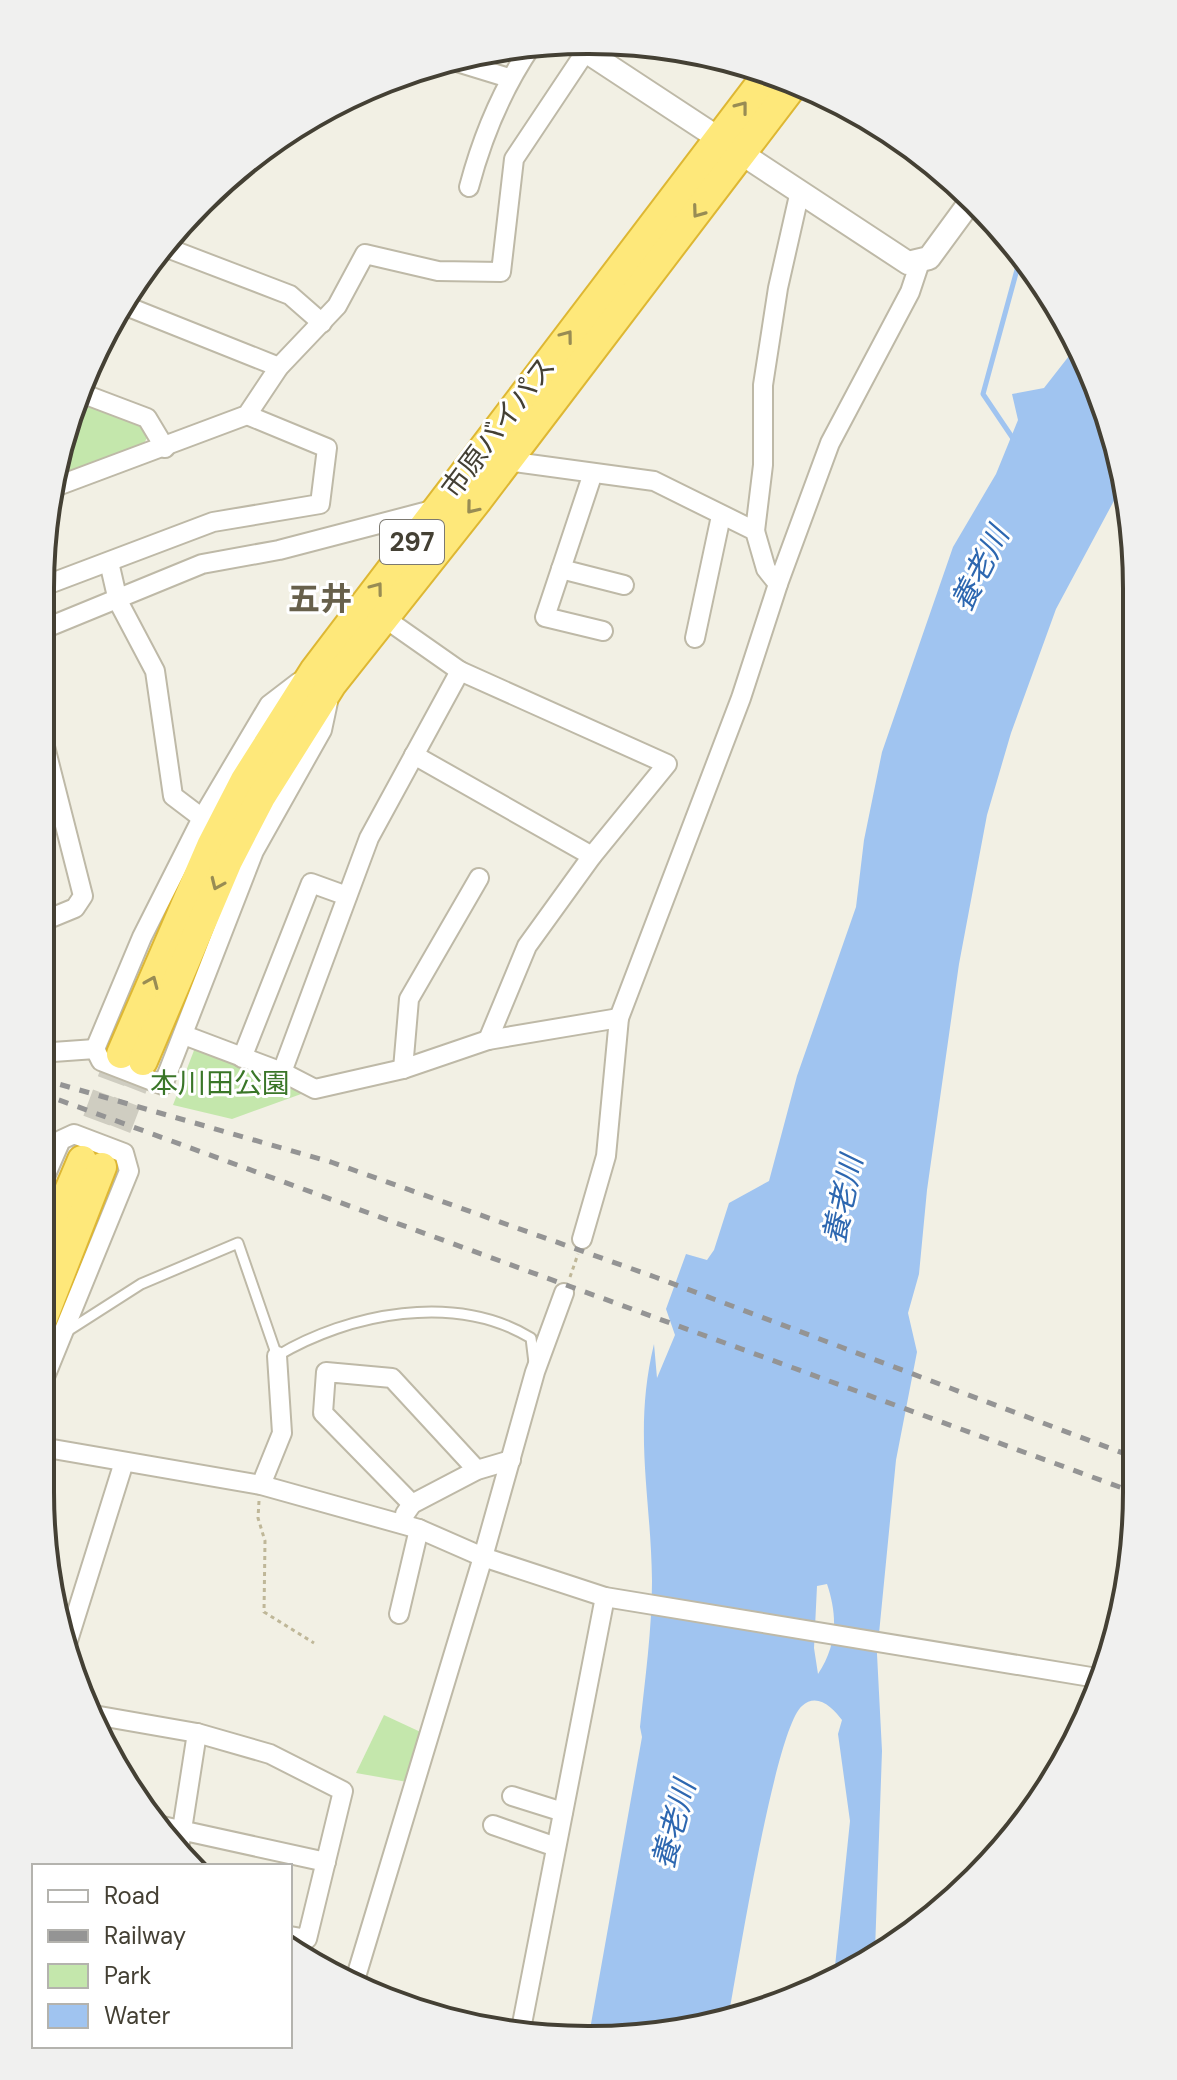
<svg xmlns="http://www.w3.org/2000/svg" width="1177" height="2080" font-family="'DM Sans','Noto Sans JP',sans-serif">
	<rect width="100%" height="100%" fill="#f2f0e4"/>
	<g fill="#c4e7ac">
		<path d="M78,399L139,425L148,436L141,449L53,484L59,446Z"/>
		<path d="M198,1040L315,1089L232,1119L173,1105Z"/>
		<path d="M384,1715L427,1735L413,1783L356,1773Z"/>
	</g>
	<path fill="#a0c4f0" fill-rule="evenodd" d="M1076,347L1108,412L1124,482L1056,609L1011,733L987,815L959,964L927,1190L919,1274L908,1313L917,1352L896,1460L877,1654L882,1751L875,1951L834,1976L850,1821L838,1734L842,1720C833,1708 817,1692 802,1706C775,1729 738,1966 729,2014L624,2039L589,2035L642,1737L640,1727C645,1679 652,1630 652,1581C651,1495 633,1431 654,1344L657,1378L675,1335L666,1309L686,1254L707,1260L714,1250L729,1203L769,1181L797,1076L856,907L864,840L882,752L953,547L996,474L1018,420L1012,394L1044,388ZM827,1584C838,1617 837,1645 818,1674L814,1648L817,1586Z"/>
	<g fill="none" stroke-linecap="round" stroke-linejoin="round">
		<path stroke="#a0c4f0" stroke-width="5" d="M1014,440L983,394L1021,255"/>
		<g stroke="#cfcdc1" stroke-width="28" stroke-dasharray="28 14" stroke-linecap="butt">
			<path d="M82,1160L121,1054"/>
			<path d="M102,1167L143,1061"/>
		</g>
		<defs>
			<path id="service" d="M66,1332L141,1284L238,1243L277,1356C349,1313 455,1292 531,1338L534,1363"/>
			<g id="minor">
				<path d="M447,59L509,78"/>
				<path d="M469,187C483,134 502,89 532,45"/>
				<path d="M162,246L290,295L322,323"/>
				<path d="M121,304L279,367"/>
				<path d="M81,393L147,418L165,448"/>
				<path d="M507,461L654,481L755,531L766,569L778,584"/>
				<path d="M593,473L545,617L603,631"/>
				<path d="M52,488L247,415L279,367L337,306L365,254L438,271L501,272L514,159L586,51"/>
				<path d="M755,531L763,465V385L778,288L800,191"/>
				<path d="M109,562L118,601L155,671L173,796L202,818"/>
				<path d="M561,569L624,585"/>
				<path d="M41,587L213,522L320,504L327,448L247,415"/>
				<path d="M383,617L460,671L667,764L592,856L527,946L488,1040"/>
				<path d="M41,630L202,564L279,550L436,509"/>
				<path d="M695,638L721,516"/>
				<path d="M299,682L269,705L202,818L142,937L95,1049L101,1061L163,1085L254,851L322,730L328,702"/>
				<path d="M414,755L592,856"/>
				<path d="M41,922L75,908L83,896L41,731"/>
				<path d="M184,1035L282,1072L315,1089L403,1069L488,1040L619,1018"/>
				<path d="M41,1048L53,1052L95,1049"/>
				<path d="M242,1058L311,883L347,896"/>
				<path d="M403,1069L409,999L479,878"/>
				<path d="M282,1072L369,838L460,671"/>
				<path d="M582,1239L606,1156L619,1018L741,698L778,584L830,443L910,292L920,262"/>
				<path d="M40,1389L129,1171L124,1153L74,1134L61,1140L40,1188"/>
				<path d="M40,1443L47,1448L261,1485L419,1529L483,1557L605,1597L1103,1679"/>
				<path d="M261,1485L282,1433L277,1356"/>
				<path d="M412,1504L323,1413L326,1372L392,1378L477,1470"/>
				<path d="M405,1514L412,1504L477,1470L511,1460"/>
				<path d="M399,1614L419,1529"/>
				<path d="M66,1647L124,1462"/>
				<path d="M94,1715L197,1733L270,1754L343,1791L307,1939L290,1936"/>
				<path d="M512,1796L563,1812"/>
				<path d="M153,1824L326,1862"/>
				<path d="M493,1825L556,1847"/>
				<path d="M179,1849L197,1733"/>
				<path d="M355,1980L483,1557L535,1372L564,1293"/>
				<path d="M521,2029L605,1597"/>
			</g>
			<path id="tertiary" d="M572,42L908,263L929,258L973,198"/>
			<g id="trunk">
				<path d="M121,1054L211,846L245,780L314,671L770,71"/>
				<path d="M143,1061L228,861L261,797L332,684L477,501L795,83"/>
				<path d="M40,1259L82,1160"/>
				<path d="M40,1326L102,1167"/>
			</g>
		</defs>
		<use href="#service" stroke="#beb9a7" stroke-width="13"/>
		<use href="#minor" stroke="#beb9a7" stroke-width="22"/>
		<use href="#tertiary" stroke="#beb9a7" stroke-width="26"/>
		<use href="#trunk" stroke="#deb733" stroke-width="32"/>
		<g stroke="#bfb798" stroke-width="3" stroke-dasharray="4 4" stroke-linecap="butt">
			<path d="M570,1277L578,1254"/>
			<path d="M259,1501L258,1518L265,1541L264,1612L314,1643"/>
		</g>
		<use href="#service" stroke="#fff" stroke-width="9"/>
		<use href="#minor" stroke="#fff" stroke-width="18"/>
		<use href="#tertiary" stroke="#fff" stroke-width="22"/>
		<use href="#trunk" stroke="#fee87a" stroke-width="28"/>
		<g stroke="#949494" stroke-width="5" stroke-dasharray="10 10" stroke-linecap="butt">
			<path d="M41,1079L331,1162L655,1277L1136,1458"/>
			<path d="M40,1093L1136,1493"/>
		</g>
	</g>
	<defs><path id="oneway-chevron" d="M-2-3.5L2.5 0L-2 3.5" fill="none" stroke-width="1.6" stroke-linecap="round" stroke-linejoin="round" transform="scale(2)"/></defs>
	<g stroke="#988c54">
		<use href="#oneway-chevron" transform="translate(742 107) rotate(-52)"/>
		<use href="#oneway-chevron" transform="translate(698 212) rotate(126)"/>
		<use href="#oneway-chevron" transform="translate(567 336) rotate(-53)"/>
		<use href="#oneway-chevron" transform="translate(472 508) rotate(129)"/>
		<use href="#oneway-chevron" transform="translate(377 588) rotate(-53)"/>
		<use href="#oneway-chevron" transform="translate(217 884) rotate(114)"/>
		<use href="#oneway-chevron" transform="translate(152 982) rotate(-67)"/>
	</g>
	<g text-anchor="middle" stroke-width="6" stroke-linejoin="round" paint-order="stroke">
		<rect fill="#fff" stroke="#7c7971" stroke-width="2" x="380" y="520" width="64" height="44" rx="6"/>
		<g font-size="26" font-weight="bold" fill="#444034">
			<text x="412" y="551">297</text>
		</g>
		<g font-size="28" fill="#444034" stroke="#fff">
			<text transform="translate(498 427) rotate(-53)" y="10">市原バイパス</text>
		</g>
		<g font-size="28" fill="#3a7628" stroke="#fff">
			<text x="220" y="1093">本川田公園</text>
		</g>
		<g font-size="30" font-style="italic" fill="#2d67b0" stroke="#fff">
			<text transform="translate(980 569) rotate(-63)" y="10">養老川</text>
			<text transform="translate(843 1200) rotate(-78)" y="10">養老川</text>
			<text transform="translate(674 1825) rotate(-75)" y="10">養老川</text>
		</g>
		<g font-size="32" font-weight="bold" fill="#67604b" stroke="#fff">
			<text x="320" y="610">五井</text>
		</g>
	</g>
	<path d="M0 0H1177V2080H0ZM588 54H589A534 534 0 0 1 1123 588V1492A534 534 0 0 1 589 2026H588A534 534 0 0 1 54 1492V588A534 534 0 0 1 588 54Z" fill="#f0f0ef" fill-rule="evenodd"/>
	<path fill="none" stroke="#444034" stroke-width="4" d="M588 54H589A534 534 0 0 1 1123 588V1492A534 534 0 0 1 589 2026H588A534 534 0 0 1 54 1492V588A534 534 0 0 1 588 54Z"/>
	<rect x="32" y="1864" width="260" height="184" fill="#ffffff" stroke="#b4b3ae" stroke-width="2"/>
	<rect x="48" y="1890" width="40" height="12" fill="#ffffff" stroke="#b4b3ae" stroke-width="2"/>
	<text x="104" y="1904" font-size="24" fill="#444034">Road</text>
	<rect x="48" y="1930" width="40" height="12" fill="#949494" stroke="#b4b3ae" stroke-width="2"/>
	<text x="104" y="1944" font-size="24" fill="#444034">Railway</text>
	<rect x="48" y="1964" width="40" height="24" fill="#c4e7ac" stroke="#b4b3ae" stroke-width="2"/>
	<text x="104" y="1984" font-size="24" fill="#444034">Park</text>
	<rect x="48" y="2004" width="40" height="24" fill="#a0c4f0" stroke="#b4b3ae" stroke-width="2"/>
	<text x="104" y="2024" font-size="24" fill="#444034">Water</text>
</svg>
